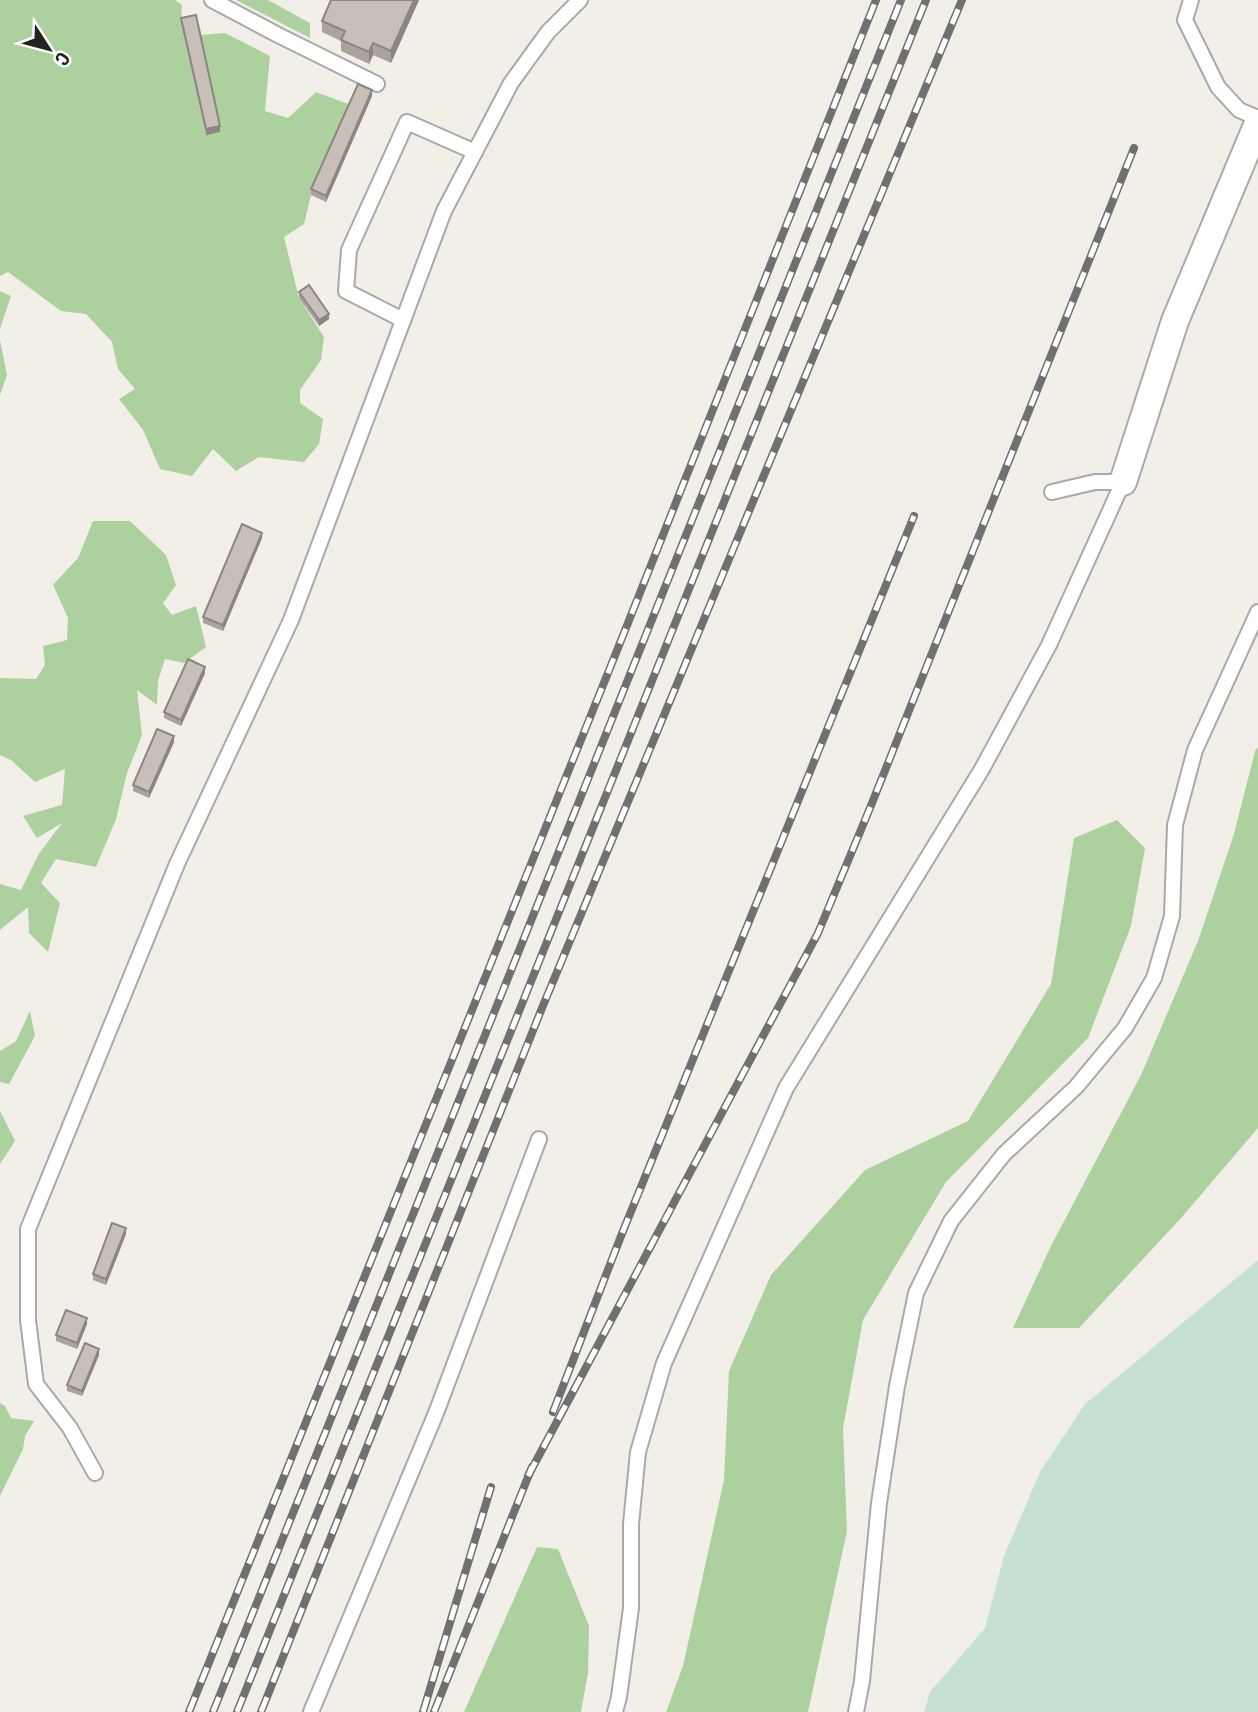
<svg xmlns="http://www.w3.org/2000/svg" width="1258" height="1712" font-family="'Roboto Condensed',sans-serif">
	<rect width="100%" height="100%" fill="#f2efe9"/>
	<g fill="#add19e">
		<path d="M0,0H175L182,5L181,24L206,135L199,35L225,33L270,56L265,111L288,118L316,92L351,105L311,195L304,224L284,237L299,298L324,337L321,360L300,390V403L323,419L319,444L304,462L259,457L236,471L213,449L192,476L160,469L143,430L119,399L135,389L118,369L112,342L86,314L61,311L8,272L0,276Z"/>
		<path d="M236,0H268L310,23V38Z"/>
		<path d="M0,291L11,296L0,329Z"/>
		<path d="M0,340L7,375L0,395Z"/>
		<path d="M93,521H130L166,555L176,585L163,603L172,615L196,606L206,647L184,663L165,659L158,681L157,705L137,690L142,735L127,773L116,819L96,867L56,859L41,883L60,903L48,952L29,933L28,907L0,930V884L21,890L38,855L62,823L37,838L23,816L62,805L65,769L35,782L11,760L0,755V678L36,679L45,665L43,646L67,640L68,618L53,585L78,558Z"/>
		<path d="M1258,747V1128L1182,1217L1079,1328H1013L1051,1246L1141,1075L1198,941L1234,834L1255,751Z"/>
		<path d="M1117,820L1145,848L1131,926L1088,1038L946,1182L863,1320L843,1428L847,1531L808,1712H666L683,1666L724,1480L729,1371L771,1275L865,1170L968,1121L1051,984L1074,838Z"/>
		<path d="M30,1011L35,1036L9,1084L0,1082V1051L16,1041Z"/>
		<path d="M0,1111L15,1141L0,1164Z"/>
		<path d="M0,1403L5,1406L11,1418L34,1421L25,1436L23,1449L0,1496Z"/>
		<path d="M537,1547L558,1549L589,1626L588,1673L581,1712H464Z"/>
	</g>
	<path fill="#c6e0d4" d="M1258,1260V1712H924L930,1692L985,1628L1004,1556L1040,1472L1085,1404Z"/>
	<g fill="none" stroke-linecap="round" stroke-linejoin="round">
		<defs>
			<g id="lane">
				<path d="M212,0L278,35L377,84"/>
				<path d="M1191,0L1185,20L1218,87L1239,110L1258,118"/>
				<path d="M403,320L346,291L349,250L407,122L475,152"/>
				<path d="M95,1473L70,1428L36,1384L28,1320V1229L177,864L291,620L444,211L511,83L548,32L580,0"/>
				<path d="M311,1712L436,1413L539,1139"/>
				<path d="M615,1712L619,1697L631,1608V1524L638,1452L664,1363L786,1088L982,769L1049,645L1123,482H1095L1052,492"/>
				<path d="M856,1712L862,1681L879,1503L897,1386L916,1293L951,1221L1004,1154L1076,1087L1125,1028L1154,978L1172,916L1175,825L1195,750L1258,612"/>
			</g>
			<path id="street" d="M1123,482L1175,321L1258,123"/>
		</defs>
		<use href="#lane" stroke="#a9a9a9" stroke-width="18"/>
		<use href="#street" stroke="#a9a9a9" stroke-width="30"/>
		<use href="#lane" stroke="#fff" stroke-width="14"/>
		<use href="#street" stroke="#fff" stroke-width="26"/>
		<defs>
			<g id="rail">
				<path d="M553,1412L621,1236L914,516"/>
				<path d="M528,1476L818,933L870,808L1134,148"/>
				<path d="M189,1712L616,653L876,0"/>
				<path d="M213,1712L901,0"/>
				<path d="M237,1712L926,0"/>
				<path d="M261,1712L542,1008L962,0"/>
				<path d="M423,1712L491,1487"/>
				<path d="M434,1712L532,1467"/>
			</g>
		</defs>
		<use href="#rail" stroke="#707070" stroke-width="8"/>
		<use href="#rail" stroke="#fff" stroke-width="5" stroke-dasharray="16" stroke-linecap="butt"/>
	</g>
	<g fill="#aba49e">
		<path d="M331,0H419L391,63L373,55L369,64L341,51V41L322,32V21Z"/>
		<path d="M181,18L220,132L206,135L181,24Z"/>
		<path d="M372,96L326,202L311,195V189Z"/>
		<path d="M299,292L329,319L319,326L299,298Z"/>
		<path d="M262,538L223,631L203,623V617Z"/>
		<path d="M205,673L181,726L164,718V712Z"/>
		<path d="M174,742L149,798L133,791V785Z"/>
		<path d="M126,1234L106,1285L93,1280V1274Z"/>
		<path d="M87,1324L77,1349L56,1341V1335Z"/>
		<path d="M99,1355L82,1396L67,1391V1385Z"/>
	</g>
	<g fill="#8b8681">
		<path d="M414,0H419L391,63V51Z"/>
		<path d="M373,43V55L369,64V52Z"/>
		<path d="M372,90V96L326,202V196Z"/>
		<path d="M220,126V132L206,135V129Z"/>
		<path d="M329,314V319L319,326V320Z"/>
		<path d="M262,533V538L223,631V625Z"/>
		<path d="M205,667V673L181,726V720Z"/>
		<path d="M174,736V742L149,798V792Z"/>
		<path d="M126,1228V1234L106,1285V1279Z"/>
		<path d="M87,1318V1324L77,1349V1343Z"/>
		<path d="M99,1349V1355L82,1396V1391Z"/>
	</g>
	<g fill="#c7bfb8" stroke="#8b8681" stroke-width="2">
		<path d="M331,0H414L391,51L373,43L369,52L341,40L345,31L322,21Z"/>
		<path d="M196,15L220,126L206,129L181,18Z"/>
		<path d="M358,84L372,90L326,196L311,189Z"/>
		<path d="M309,285L329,314L319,320L299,292Z"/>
		<path d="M242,524L262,533L223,625L203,617Z"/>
		<path d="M188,659L205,667L181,720L164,712Z"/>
		<path d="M157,729L174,736L149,792L133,785Z"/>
		<path d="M112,1223L126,1228L106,1279L93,1274Z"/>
		<path d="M66,1310L87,1318L77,1343L56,1335Z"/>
		<path d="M85,1343L99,1349L82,1391L67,1385Z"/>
	</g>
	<g transform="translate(49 49) rotate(126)" stroke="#ffffff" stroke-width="5" paint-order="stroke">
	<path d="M0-5L12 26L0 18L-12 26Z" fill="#222222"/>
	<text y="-10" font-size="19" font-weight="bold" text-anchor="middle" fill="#222222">С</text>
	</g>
</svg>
